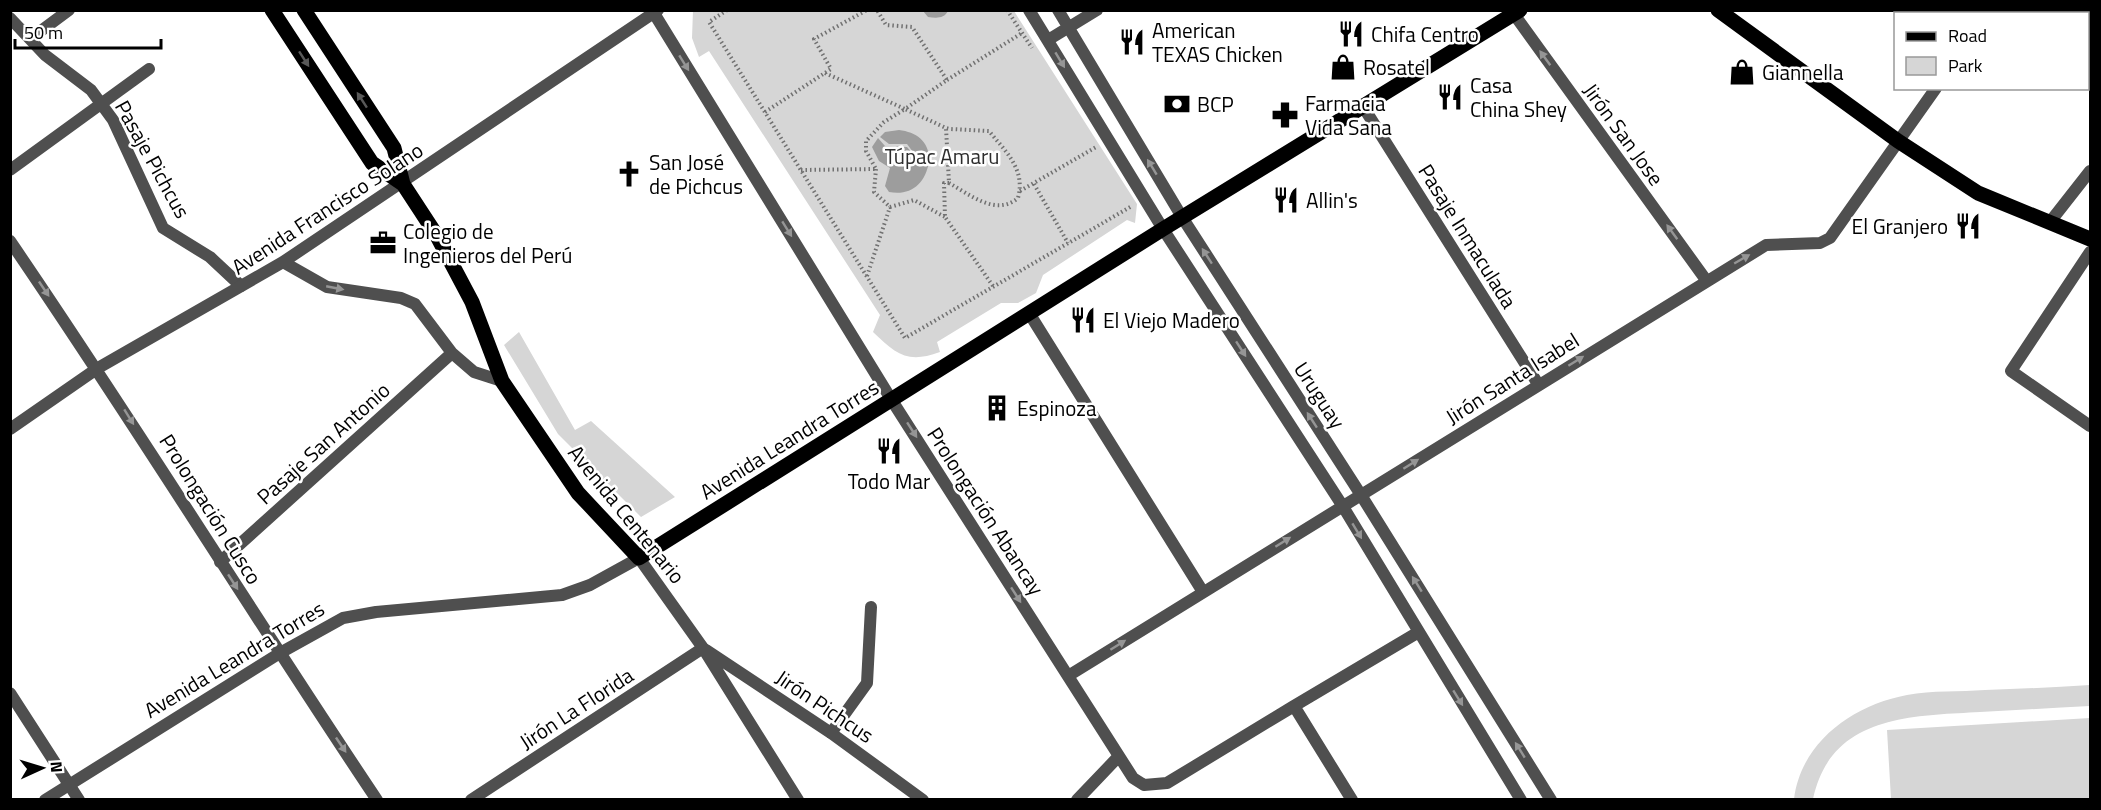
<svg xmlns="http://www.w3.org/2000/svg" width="2101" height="810" viewBox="0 0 2101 810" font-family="'Titillium Web',sans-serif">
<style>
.green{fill:#d6d6d6}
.water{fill:#9d9d9d}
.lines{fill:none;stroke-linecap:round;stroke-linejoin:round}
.path{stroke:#717171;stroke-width:4;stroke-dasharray:1.5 3;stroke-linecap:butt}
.service{stroke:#4f4f4f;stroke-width:12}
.minor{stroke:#4f4f4f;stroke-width:12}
.tertiary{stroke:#4f4f4f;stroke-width:12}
.primary{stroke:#000;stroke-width:15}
.oneway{fill:#959595}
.oneway2{fill:#595959}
.labels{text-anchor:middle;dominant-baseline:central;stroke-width:5;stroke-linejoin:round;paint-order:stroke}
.poi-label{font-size:21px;fill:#000;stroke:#fff;text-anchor:start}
.street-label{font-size:21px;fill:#000;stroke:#fff}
.park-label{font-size:21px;fill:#2d2d2d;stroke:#fff}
</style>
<rect width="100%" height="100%" fill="#fff"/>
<path class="green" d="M 693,10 L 1014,11 L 1137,204 L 1135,223 L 1127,220 L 1043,275 L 1036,293 L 1018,303 L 1001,303 L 937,342 L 940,352 C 907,364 896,354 873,332 L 880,315 L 709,51 L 699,57 L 692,38 Z
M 519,332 L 575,430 L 591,421 L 675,497 L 641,517 L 558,434 L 504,345 Z
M 2090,685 L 2090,706 C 2054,708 2017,710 1980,712 C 1911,716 1831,715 1813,799 L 1794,799 C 1801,742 1853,705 1907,695 C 1932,690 1960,692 1985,690 C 2020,689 2055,687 2090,685 Z
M 2090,718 L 2090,799 L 1891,799 L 1887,730 Z"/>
<path class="water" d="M 923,11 L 923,10 L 948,11 C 944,19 936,18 928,17 Z
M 899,130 C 916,132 929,141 929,159 L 916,156 L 907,144 L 889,144 L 880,137 L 885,132 Z
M 878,138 L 885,146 L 907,147 L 920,162 L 929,162 C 925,184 911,196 889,192 L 885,186 L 890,168 L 879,161 L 872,147 Z"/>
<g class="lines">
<path class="path" d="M 727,10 L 709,22 L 905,338 L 1132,206
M 1007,10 L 1032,48
M 825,73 L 905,109 L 947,80 L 912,27 L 886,25 L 877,10
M 947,80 L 1022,33
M 765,112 L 831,69 L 814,39 L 867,10
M 876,169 L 874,192 L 890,207 L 914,200 L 945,217
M 801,170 L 876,169 L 866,151 L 866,141 L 884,122 L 905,109 L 946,128 L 950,129 L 989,131 C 1005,151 1026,169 1018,198 C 996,217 969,194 949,183 L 946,128
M 949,183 L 944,183 L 945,217 L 993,286
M 1034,184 L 1068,243
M 1020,191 L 1096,147
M 867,276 L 890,207"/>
<path class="service" d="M 10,18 L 45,55 L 91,90 L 113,120 L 163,228 L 210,257 L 241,286
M 30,39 L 69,10
M 10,170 L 149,69
M 831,733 L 867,683 L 871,607"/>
<path class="minor" d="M 652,10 L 891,399 L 1133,778 L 1144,785 L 1167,783 L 1294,706 L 1352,800
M 1029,10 L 1163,229 L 1342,505 L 1521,800
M 1058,10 L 1182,217 L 1361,495 L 1551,800
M 1511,10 L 1706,280
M 1990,14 L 1992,10
M 1048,40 L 1097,10
M 1364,108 L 1538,384
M 2050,222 L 2090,171
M 10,241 C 136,425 253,615 377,800
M 2090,252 L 2011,371 L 2090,426
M 283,262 L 327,287 L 401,298 L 415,304 L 452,353 L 474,372 L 502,381
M 1029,313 L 1203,592
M 10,429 L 98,368 L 283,262 L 658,10
M 220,562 L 452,353
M 1068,676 L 1766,245 L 1820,243 L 1830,238 L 1936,88
M 10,693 L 79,800
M 1294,706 L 1417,633
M 471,800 L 703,648
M 1077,800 L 1119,756"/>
<path class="tertiary" d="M 706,650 L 831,733 L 923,800
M 45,800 L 280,653 L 343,618 L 376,612 L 562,595 L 590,585 L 639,558 L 703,648 L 798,800"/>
<path class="primary" d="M 272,10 L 372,163 L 403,184
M 304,10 L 394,148 L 403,184 L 437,236 L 472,302 L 502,381 L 578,493 L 639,558 L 1163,229 L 1520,10
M 1718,10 L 1898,141 L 1978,193 L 2090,239"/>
</g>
<defs><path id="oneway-solid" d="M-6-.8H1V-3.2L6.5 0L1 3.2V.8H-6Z" transform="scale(1.5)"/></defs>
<g class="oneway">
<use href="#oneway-solid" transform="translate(1545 58) rotate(-126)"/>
<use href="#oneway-solid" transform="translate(1060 60) rotate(59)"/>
<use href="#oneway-solid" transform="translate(684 63) rotate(58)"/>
<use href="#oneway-solid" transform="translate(1152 167) rotate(-121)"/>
<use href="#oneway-solid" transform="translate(787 229) rotate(58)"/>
<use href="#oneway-solid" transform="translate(1672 232) rotate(-126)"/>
<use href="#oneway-solid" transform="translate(1207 256) rotate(-123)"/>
<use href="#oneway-solid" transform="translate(1742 259) rotate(-30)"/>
<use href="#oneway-solid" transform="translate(335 288) rotate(11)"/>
<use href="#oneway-solid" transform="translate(44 289) rotate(56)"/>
<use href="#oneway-solid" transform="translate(1241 349) rotate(57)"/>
<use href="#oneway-solid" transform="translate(1576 361) rotate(-32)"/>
<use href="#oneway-solid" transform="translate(129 417) rotate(58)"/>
<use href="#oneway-solid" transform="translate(1312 420) rotate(-123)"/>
<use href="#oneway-solid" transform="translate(912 430) rotate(57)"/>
<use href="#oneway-solid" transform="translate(1411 464) rotate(-32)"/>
<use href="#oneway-solid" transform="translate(1357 531) rotate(59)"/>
<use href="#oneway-solid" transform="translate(1283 542) rotate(-32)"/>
<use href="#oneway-solid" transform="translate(233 582) rotate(57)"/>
<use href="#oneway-solid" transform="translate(1417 584) rotate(-122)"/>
<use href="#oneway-solid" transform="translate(1016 595) rotate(57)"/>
<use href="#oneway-solid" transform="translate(1118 645) rotate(-32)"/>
<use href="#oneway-solid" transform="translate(1458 698) rotate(58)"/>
<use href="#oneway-solid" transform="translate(341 745) rotate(56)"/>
<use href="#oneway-solid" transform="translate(1520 750) rotate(-122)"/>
</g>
<g class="oneway2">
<use href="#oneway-solid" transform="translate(304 59) rotate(57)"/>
<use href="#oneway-solid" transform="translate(362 100) rotate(-123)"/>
</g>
<defs>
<g id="restaurant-bare" transform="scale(2.07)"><path d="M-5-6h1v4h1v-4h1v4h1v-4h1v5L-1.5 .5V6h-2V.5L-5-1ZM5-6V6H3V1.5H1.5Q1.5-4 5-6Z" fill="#000" stroke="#fff" stroke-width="2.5" paint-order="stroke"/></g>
<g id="shop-bare" transform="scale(2.07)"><path d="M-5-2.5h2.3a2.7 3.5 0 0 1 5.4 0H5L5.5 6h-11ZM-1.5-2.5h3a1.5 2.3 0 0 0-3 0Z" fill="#000" stroke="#fff" stroke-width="2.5" paint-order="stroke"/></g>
<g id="bank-bare" transform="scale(2.07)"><path d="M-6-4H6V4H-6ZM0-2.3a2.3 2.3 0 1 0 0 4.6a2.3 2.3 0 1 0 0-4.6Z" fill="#000" stroke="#fff" stroke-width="2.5" paint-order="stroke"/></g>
<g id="pharmacy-bare" transform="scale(2.07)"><path d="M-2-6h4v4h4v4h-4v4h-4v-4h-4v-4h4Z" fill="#000" stroke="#fff" stroke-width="2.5" paint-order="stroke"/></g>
<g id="church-bare" transform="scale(2.07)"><path d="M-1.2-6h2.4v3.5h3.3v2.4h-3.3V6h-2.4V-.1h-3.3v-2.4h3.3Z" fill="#000" stroke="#fff" stroke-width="2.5" paint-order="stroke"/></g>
<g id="office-bare" transform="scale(2.07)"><path d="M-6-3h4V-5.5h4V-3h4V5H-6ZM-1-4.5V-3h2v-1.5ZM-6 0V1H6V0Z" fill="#000" stroke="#fff" stroke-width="2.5" paint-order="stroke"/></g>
<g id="building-bare" transform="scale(2.07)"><path d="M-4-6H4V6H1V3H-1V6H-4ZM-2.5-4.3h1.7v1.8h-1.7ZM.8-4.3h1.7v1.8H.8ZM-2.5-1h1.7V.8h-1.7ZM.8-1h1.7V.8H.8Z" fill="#000" stroke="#fff" stroke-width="2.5" paint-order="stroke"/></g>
</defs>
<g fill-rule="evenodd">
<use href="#restaurant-bare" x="1351" y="34"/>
<use href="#restaurant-bare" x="1132" y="42"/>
<use href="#shop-bare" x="1343" y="67"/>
<use href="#shop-bare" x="1742" y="72"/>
<use href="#restaurant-bare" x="1450" y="97"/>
<use href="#bank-bare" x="1177" y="104"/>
<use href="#pharmacy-bare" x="1285" y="115"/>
<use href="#church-bare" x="629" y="174"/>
<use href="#restaurant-bare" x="1286" y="200"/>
<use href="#restaurant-bare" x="1968" y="226"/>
<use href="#office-bare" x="383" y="243"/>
<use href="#restaurant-bare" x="1083" y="320"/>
<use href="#building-bare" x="997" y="408"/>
<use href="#restaurant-bare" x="889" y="451"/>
</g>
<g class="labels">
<g class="poi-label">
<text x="1152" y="30">American<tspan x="1152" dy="24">TEXAS Chicken</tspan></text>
<text x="1371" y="34">Chifa Centro</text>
<text x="1363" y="67">Rosatel</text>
<text x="1762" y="72">Giannella</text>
<text x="1470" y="85">Casa<tspan x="1470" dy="24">China Shey</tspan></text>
<text x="1305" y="103">Farmacia<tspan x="1305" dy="24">Vida Sana</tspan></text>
<text x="1197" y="104">BCP</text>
<text x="649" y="162">San José<tspan x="649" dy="24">de Pichcus</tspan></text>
<text x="1306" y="200">Allin's</text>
<text x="1948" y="226" text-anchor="end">El Granjero</text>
<text x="403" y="231">Colegio de<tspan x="403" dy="24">Ingenieros del Perú</tspan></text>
<text x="1103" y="320">El Viejo Madero</text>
<text x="1017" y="408">Espinoza</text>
<text x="889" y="481" text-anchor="middle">Todo Mar</text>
</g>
<g class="street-label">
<text transform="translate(1624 134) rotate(54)">Jirón San Jose</text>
<text transform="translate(153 159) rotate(61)">Pasaje Pichcus</text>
<text transform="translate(327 208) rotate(-33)">Avenida Francisco Solano</text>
<text transform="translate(1468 236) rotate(58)">Pasaje Inmaculada</text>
<text transform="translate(1512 378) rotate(-32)">Jirón Santa Isabel</text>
<text transform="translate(1320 395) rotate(57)">Uruguay</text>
<text transform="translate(789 439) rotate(-32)">Avenida Leandra Torres</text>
<text transform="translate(323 443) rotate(-42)">Pasaje San Antonio</text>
<text transform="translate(211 509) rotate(58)">Prolongación Cusco</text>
<text transform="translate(986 511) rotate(57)">Prolongación Abancay</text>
<text transform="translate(627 514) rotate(51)">Avenida Centenario</text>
<text transform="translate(234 659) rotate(-31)">Avenida Leandra Torres</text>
<text transform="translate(825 706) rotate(34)">Jirón Pichcus</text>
<text transform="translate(576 708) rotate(-33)">Jirón La Florida</text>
</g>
<g class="park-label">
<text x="942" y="156">Túpac Amaru</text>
</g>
</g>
<rect width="2101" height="810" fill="none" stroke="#000000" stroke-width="24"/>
<rect x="1894" y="12" width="195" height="78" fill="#ffffff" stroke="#999999" stroke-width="1.5"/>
<rect x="1906" y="32" width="30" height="9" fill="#000000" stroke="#999999" stroke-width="1.5"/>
<text x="1948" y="42" font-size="18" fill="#000000">Road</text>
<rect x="1906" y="57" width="30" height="18" fill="#d6d6d6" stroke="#999999" stroke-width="1.5"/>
<text x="1948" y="72" font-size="18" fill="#000000">Park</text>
<g transform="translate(42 768) rotate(86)" stroke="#ffffff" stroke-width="4.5" paint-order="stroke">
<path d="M0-4.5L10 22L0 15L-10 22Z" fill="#000000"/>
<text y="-9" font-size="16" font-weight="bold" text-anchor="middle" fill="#000000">N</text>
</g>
<path d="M15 39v9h146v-9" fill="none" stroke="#000000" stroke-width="3"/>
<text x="24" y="39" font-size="18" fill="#000000" stroke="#ffffff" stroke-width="4.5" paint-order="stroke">50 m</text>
</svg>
